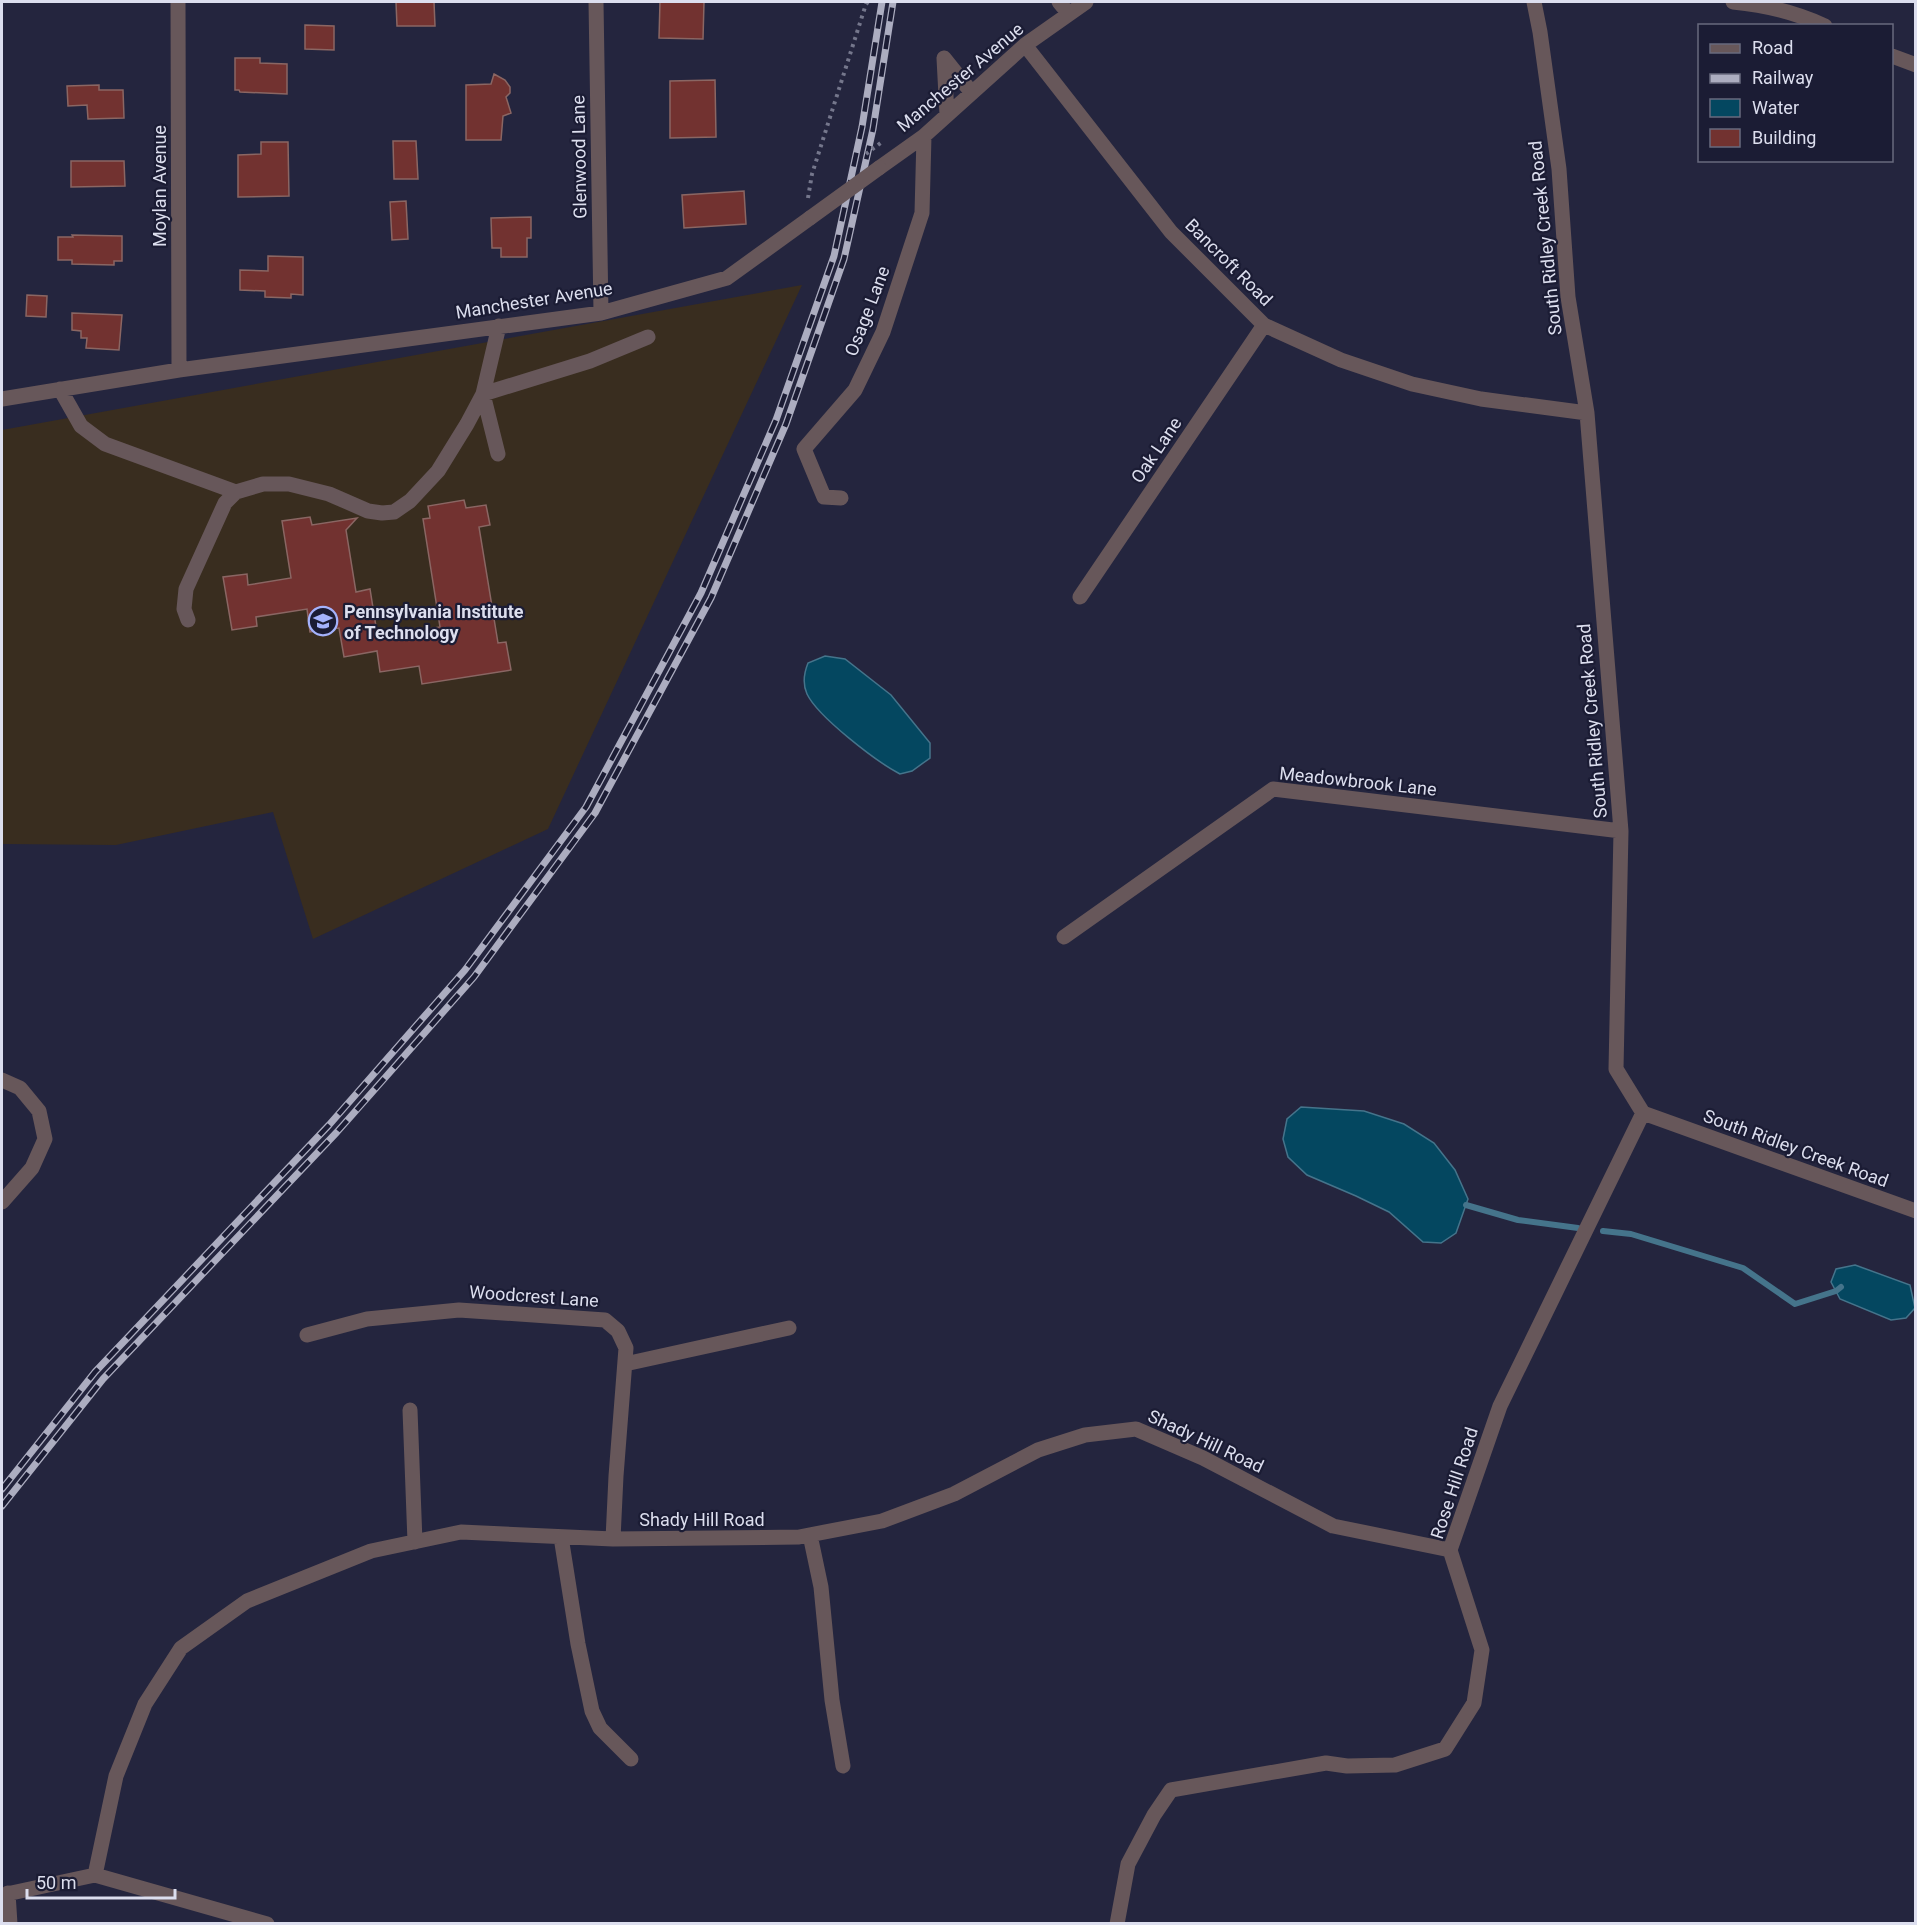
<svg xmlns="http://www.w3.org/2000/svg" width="1917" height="1925" viewBox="0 0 1917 1925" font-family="Roboto,sans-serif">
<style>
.education{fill:#392d1f}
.water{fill:#044760;stroke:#45748b;stroke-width:1.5}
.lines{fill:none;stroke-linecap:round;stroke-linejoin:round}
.stream{stroke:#45748b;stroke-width:6}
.building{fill:#723230;stroke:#8a6663;stroke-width:1.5}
.path{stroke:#75778c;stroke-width:4;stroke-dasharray:3 4.5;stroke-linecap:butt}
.minor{stroke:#67575a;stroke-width:15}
.rail-casing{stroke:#acadc0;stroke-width:7}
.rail{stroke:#1b1c34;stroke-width:4.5;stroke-dasharray:14;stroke-linecap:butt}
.path-bridge{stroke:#75778c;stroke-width:4;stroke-dasharray:3 4.5;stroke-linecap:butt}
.minor-bridge{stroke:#67575a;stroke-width:15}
.labels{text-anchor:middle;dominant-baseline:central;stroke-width:4.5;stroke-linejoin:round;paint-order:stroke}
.street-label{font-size:18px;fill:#dcdeee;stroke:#1b1c34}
.poi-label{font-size:18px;font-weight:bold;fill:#dcdeee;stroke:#1b1c34;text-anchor:start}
</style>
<rect width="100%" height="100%" fill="#24253e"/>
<path class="education" d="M 802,285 L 548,829 L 313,939 L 273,812 L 116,845 L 2,844 L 2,430 Z"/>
<path class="water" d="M 825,656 L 845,659 L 891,695 L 930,743 L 930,758 L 912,771 L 900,774 C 877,762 818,717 807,694 C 802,683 804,673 808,663 Z
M 1301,1107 L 1364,1111 L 1404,1124 L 1434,1143 L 1455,1170 L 1468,1199 L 1456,1233 L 1441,1243 L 1423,1242 L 1389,1212 L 1356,1196 L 1307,1175 L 1288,1157 L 1283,1139 L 1287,1119 Z
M 1855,1265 L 1910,1285 L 1915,1308 L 1906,1318 L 1891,1320 L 1840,1299 L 1831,1282 L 1836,1269 Z"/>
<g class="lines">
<path class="stream" d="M 1466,1205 L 1518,1220 L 1578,1228
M 1603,1231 L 1631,1234 L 1743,1268 L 1795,1304 L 1836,1291 L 1841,1287"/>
</g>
<path class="building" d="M 396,2 L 434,2 L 435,26 L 397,26 Z
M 660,2 L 704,2 L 703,39 L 659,38 Z
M 305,25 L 334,26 L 334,50 L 305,49 Z
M 235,58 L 260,58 L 260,63 L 287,64 L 287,94 L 240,92 L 239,90 L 235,90 Z
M 494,74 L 505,80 L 510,87 L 510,93 L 506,97 L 511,113 L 503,116 L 501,140 L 466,140 L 466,85 L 491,84 Z
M 715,80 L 716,137 L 670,138 L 670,81 Z
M 99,85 L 99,90 L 123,90 L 124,118 L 88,119 L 87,105 L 68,106 L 67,86 Z
M 393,141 L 416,141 L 418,179 L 394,179 Z
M 261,142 L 288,142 L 289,196 L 238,197 L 238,155 L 261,154 Z
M 71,161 L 124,161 L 125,186 L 71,187 Z
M 744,191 L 746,224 L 684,228 L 682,195 Z
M 406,201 L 408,239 L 392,240 L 390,202 Z
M 531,217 L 531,238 L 527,238 L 527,257 L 501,257 L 501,248 L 492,248 L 491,218 Z
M 72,235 L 122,236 L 122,261 L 114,261 L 114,265 L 72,264 L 72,260 L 58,260 L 58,237 L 73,237 Z
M 268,256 L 303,257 L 303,295 L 291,294 L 291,298 L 265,297 L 265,291 L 240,290 L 240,270 L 268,271 Z
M 27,295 L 47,296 L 46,317 L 26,316 Z
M 72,313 L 122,315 L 119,350 L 86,348 L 87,338 L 81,338 L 81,331 L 72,330 Z
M 464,500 L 466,508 L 486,505 L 490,525 L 479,527 L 498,643 L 506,642 L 511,670 L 422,684 L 419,666 L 380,672 L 377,651 L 344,657 L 339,628 L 310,632 L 307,609 L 256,617 L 257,626 L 232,630 L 223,577 L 247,574 L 248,585 L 291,578 L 282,521 L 310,517 L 312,525 L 357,518 L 346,530 L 356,592 L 370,589 L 377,633 L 403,629 L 404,633 L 440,627 L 423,519 L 430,518 L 428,506 Z"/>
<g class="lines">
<path class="path" d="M 808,198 L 812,174 L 866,4 L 868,2"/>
<path class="minor" d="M 178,2 L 179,370
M 596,2 L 601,313
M 1059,2 L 1069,14
M 1534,2 L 1540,32 L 1559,169 L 1568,297 L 1587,413 L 1621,831 L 1616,1069 L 1643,1113 L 1916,1211
M 1733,2 C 1765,5 1795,12 1825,26
M 1025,45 L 1171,232 L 1264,325 L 1341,360 L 1412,384 L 1481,399 L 1587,413
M 1892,56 L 1916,65
M 944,58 L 947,115
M 944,58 L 972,93
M 879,168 L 924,136 L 1025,45 L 1086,2
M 60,389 L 81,426 L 105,444 L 236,492
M 2,399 L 179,370 L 601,313 L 727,278 L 810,218
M 498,454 L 483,394 L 590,361 L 648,337
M 841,498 L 824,497 L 804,449 L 855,390 L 883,332 L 922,213 L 924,136
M 1080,597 L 1264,325
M 188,620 L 184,609 L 186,589 L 225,503 L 236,492 L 263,484 L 289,484 L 329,494 L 368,511 L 382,513 L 394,512 L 410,501 L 438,471 L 467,424 L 483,394 L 499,326
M 1064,937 L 1273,789 L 1621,831
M 2,1080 L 20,1088 L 39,1111 L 45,1139 L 32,1168 L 2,1202
M 307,1335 L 367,1319 L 459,1310 L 605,1320 L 618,1331 L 626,1348 L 616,1476 L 613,1539
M 625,1364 L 789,1328
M 410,1410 L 415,1542
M 810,1535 L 821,1587 L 832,1700 L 843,1766
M 561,1537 L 578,1644 L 592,1711 L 600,1728 L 631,1759
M 95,1875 L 116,1776 L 145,1704 L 181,1648 L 247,1601 L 371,1551 L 461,1532 L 613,1539 L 799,1537 L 882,1521 L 954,1494 L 1038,1450 L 1085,1435 L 1136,1429 L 1203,1458 L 1333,1526 L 1450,1550
M 8,1893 L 10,1924
M 2,1895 L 95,1875 L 267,1924
M 1117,1924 L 1128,1864 L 1154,1815 L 1171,1790 L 1326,1763 L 1347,1766 L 1395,1765 L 1445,1749 L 1474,1703 L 1482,1650 L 1450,1550 L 1500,1406 L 1643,1113"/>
<g class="rail-casing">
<path id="rail" d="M 2,1489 L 95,1372 L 329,1125 L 465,970 L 586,807 L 701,593 L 776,420 L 834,256 L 862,127 L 882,2
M 2,1506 L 103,1379 L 337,1132 L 474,977 L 595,813 L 711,598 L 786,424 L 844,259 L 873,129 L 893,2"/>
</g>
<use href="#rail" class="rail"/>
<path class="path-bridge" d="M 866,154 L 882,142"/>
<path class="minor-bridge" d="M 810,218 L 879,168"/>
</g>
<defs>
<g id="school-ring" transform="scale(1.5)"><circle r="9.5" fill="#1b1c34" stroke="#a4b2fc" stroke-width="1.5"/><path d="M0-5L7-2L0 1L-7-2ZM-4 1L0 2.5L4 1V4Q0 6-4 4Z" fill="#a4b2fc"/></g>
</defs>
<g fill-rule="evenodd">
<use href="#school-ring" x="323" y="621"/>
</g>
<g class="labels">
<g class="street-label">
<text transform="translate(960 77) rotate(-40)">Manchester Avenue</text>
<text transform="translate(579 157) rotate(-91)">Glenwood Lane</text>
<text transform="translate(159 186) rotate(-90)">Moylan Avenue</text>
<text transform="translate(1545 238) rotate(-96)">South Ridley Creek Road</text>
<text transform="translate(1229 262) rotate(45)">Bancroft Road</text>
<text transform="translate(534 300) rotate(-9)">Manchester Avenue</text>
<text transform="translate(867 311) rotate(-69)">Osage Lane</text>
<text transform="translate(1156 450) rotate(-56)">Oak Lane</text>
<text transform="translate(1592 721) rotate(-95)">South Ridley Creek Road</text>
<text transform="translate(1358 781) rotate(6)">Meadowbrook Lane</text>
<text transform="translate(1796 1148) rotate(20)">South Ridley Creek Road</text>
<text transform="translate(534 1296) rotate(4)">Woodcrest Lane</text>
<text transform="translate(1206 1441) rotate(25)">Shady Hill Road</text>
<text transform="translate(1454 1483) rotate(-72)">Rose Hill Road</text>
<text x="702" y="1519">Shady Hill Road</text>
</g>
<g class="poi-label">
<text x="344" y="611">Pennsylvania Institute<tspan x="344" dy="21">of Technology</tspan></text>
</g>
</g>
<rect width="1917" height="1925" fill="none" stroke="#dcdeee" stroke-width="6"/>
<rect x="1698" y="24" width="195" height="138" fill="#1b1c34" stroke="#686a7e" stroke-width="1.5"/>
<rect x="1710" y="44" width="30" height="9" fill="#67575a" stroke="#686a7e" stroke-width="1.5"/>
<text x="1752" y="54" font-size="18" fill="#dcdeee">Road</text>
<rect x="1710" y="74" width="30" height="9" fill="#acadc0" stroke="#686a7e" stroke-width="1.5"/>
<text x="1752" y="84" font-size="18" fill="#dcdeee">Railway</text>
<rect x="1710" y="99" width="30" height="18" fill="#044760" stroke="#686a7e" stroke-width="1.5"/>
<text x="1752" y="114" font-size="18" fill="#dcdeee">Water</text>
<rect x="1710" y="129" width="30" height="18" fill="#723230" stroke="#686a7e" stroke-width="1.5"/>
<text x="1752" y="144" font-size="18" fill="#dcdeee">Building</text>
<path d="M27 1889v9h148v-9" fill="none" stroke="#dcdeee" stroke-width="3"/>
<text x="36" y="1889" font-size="18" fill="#dcdeee" stroke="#1b1c34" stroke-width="4.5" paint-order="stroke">50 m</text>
</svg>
